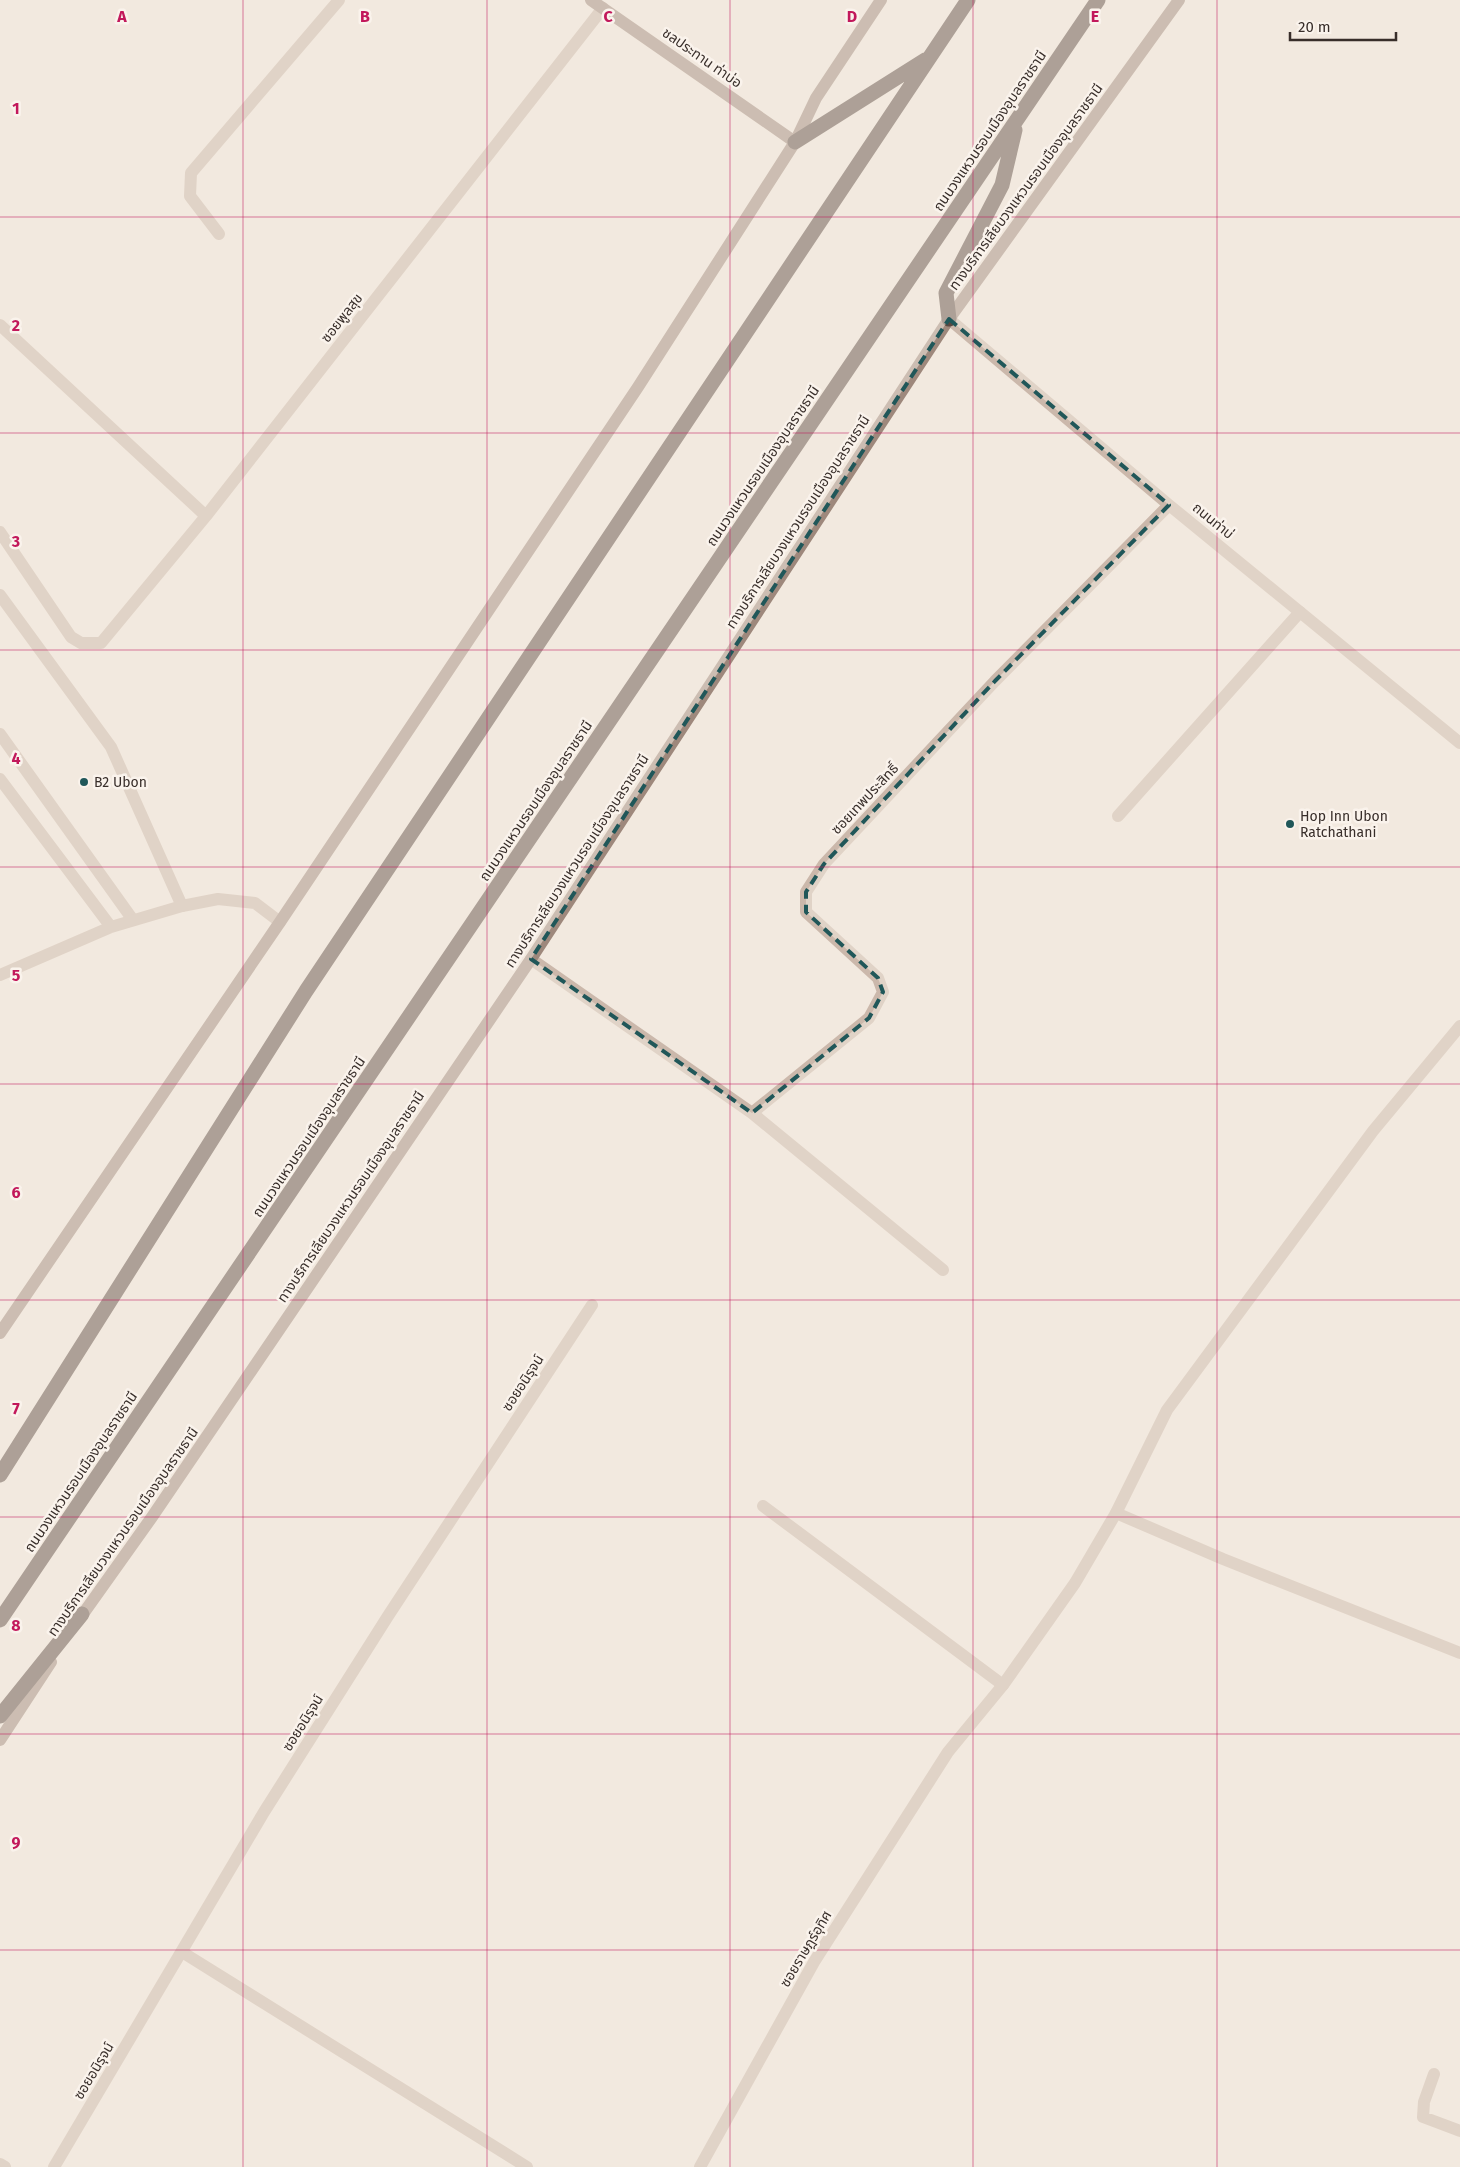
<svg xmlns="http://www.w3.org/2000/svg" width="1460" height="2167" viewBox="0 0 1460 2167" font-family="'Fira Sans','Noto Sans Thai',sans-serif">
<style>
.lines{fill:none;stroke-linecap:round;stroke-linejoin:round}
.lane{stroke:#cbb8ab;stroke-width:12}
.street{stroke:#cbb8ab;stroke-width:12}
.secondary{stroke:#9e887c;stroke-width:12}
.highway{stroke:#594841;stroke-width:15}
.marked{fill:none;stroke:#205759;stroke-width:4;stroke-dasharray:10 6;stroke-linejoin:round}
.grid{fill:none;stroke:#c2185b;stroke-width:1;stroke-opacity:0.55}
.poi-dot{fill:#205759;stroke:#faf3ec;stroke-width:2}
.labels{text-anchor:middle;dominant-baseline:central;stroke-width:5;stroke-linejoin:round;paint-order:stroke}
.street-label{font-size:14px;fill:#382e2a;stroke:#faf3ec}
.poi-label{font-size:14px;fill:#382e2a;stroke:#faf3ec;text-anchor:start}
.grid-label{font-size:16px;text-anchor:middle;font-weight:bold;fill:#c2185b;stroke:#faf3ec;stroke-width:5;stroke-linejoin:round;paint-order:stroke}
</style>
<rect width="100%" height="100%" fill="#f2e9df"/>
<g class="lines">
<path class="lane" d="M 0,595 L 111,747 L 182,906
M 0,734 L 133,920
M 1118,816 L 1300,612
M 763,1506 L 1003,1685
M 1116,1513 L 1223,1559 L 1460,1653
M 182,1952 L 527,2167"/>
<path class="street" d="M 219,234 L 190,196 L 191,173 L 339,0
M 949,319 L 1169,505 L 1460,743
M 0,325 L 206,516
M 0,532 L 71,637 L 81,643 L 101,643 L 206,516 L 603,8
M 0,779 L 111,927
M 531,959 L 752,1113 L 943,1270
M 0,975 L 111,927 L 182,906 L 218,899 L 255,903 L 280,922
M 752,1113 L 869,1018 L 883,992 L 878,978 L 806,912 L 806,892 L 824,864 L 995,681 L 1169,505
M 1434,2074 L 1424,2102 L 1423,2117 L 1460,2131
M 0,2164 L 5,2167
M 54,2167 L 264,1812 L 388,1616 L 592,1305
M 700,2167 L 814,1962 L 948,1752 L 1003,1685 L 1075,1583 L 1116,1513 L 1167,1410 L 1373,1131 L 1460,1026"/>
<path class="secondary" d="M 591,0 L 795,142
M 0,1333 L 280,922 L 638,387 L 795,142 L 816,98 L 881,0
M 78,1621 L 152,1517 L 531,959 L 949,319 L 1179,0
M 0,1740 L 51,1662"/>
<path class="highway" d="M 795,142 L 925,60
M 949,319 L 946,293 L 1002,185 L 1015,130
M 0,1475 L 306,991 L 968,0
M 0,1620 L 1098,0
M 0,1716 L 82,1614"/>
</g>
<path d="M0 0H1460V2167H0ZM 949,319 L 1169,505 L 995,681 L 824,864 L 806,892 L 806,912 L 878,978 L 883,992 L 869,1018 L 752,1113 L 531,959 Z" fill="#f2e9df" fill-opacity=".55" fill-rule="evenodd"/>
<path class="marked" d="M 949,319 L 1169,505 L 995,681 L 824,864 L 806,892 L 806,912 L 878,978 L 883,992 L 869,1018 L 752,1113 L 531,959 Z"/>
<path class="grid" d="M 243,0 L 243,2167M 487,0 L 487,2167M 730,0 L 730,2167M 973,0 L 973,2167M 1217,0 L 1217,2167M 0,217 L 1460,217M 0,433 L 1460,433M 0,650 L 1460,650M 0,867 L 1460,867M 0,1084 L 1460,1084M 0,1300 L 1460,1300M 0,1517 L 1460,1517M 0,1734 L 1460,1734M 0,1950 L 1460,1950"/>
<g class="poi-dot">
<circle cx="84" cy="782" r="5"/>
<circle cx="1290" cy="824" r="5"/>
</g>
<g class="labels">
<g class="street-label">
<text transform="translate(702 58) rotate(35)">ชลประทาน ท่าบ่อ</text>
<text transform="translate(990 131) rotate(-56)">ถนนวงแหวนรอบเมืองอุบลราชธานี</text>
<text transform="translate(1026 187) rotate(-54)">ทางบริการเลียบวงแหวนรอบเมืองอุบลราชธานี</text>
<text transform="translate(342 318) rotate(-52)">ซอยพูลสุข</text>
<text transform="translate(763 466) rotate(-56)">ถนนวงแหวนรอบเมืองอุบลราชธานี</text>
<text transform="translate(1213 521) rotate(39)">ถนนท่าบ่</text>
<text transform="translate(798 522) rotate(-57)">ทางบริการเลียบวงแหวนรอบเมืองอุบลราชธานี</text>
<text transform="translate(865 799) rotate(-47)">ซอยเทพประสิทธิ์</text>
<text transform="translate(536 801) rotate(-56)">ถนนวงแหวนรอบเมืองอุบลราชธานี</text>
<text transform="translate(577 861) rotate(-57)">ทางบริการเลียบวงแหวนรอบเมืองอุบลราชธานี</text>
<text transform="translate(309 1137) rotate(-56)">ถนนวงแหวนรอบเมืองอุบลราชธานี</text>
<text transform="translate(351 1197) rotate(-56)">ทางบริการเลียบวงแหวนรอบเมืองอุบลราชธานี</text>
<text transform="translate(523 1383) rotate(-57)">ซอยอนิรุจน์</text>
<text transform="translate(81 1472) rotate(-56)">ถนนวงแหวนรอบเมืองอุบลราชธานี</text>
<text transform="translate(123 1532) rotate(-55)">ทางบริการเลียบวงแหวนรอบเมืองอุบลราชธานี</text>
<text transform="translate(303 1723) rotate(-58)">ซอยอนิรุจน์</text>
<text transform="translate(806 1949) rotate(-59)">ซอยราษฎร์อุทิศ</text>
<text transform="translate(94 2071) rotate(-59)">ซอยอนิรุจน์</text>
</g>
<g class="poi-label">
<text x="94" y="782">B2 Ubon</text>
<text x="1300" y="816">Hop Inn Ubon<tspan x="1300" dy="16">Ratchathani</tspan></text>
</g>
</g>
<g class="grid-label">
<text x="122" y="22">A</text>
<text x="365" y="22">B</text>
<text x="608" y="22">C</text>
<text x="852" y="22">D</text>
<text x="1095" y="22">E</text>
<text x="16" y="114">1</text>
<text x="16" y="331">2</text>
<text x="16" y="547">3</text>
<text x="16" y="764">4</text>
<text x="16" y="981">5</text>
<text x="16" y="1198">6</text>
<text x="16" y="1414">7</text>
<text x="16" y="1631">8</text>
<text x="16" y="1848">9</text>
</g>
<path d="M1290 32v8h106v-8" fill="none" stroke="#382e2a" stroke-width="2.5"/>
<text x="1298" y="32" font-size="15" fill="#382e2a" stroke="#faf3ec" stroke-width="4" paint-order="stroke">20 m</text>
</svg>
